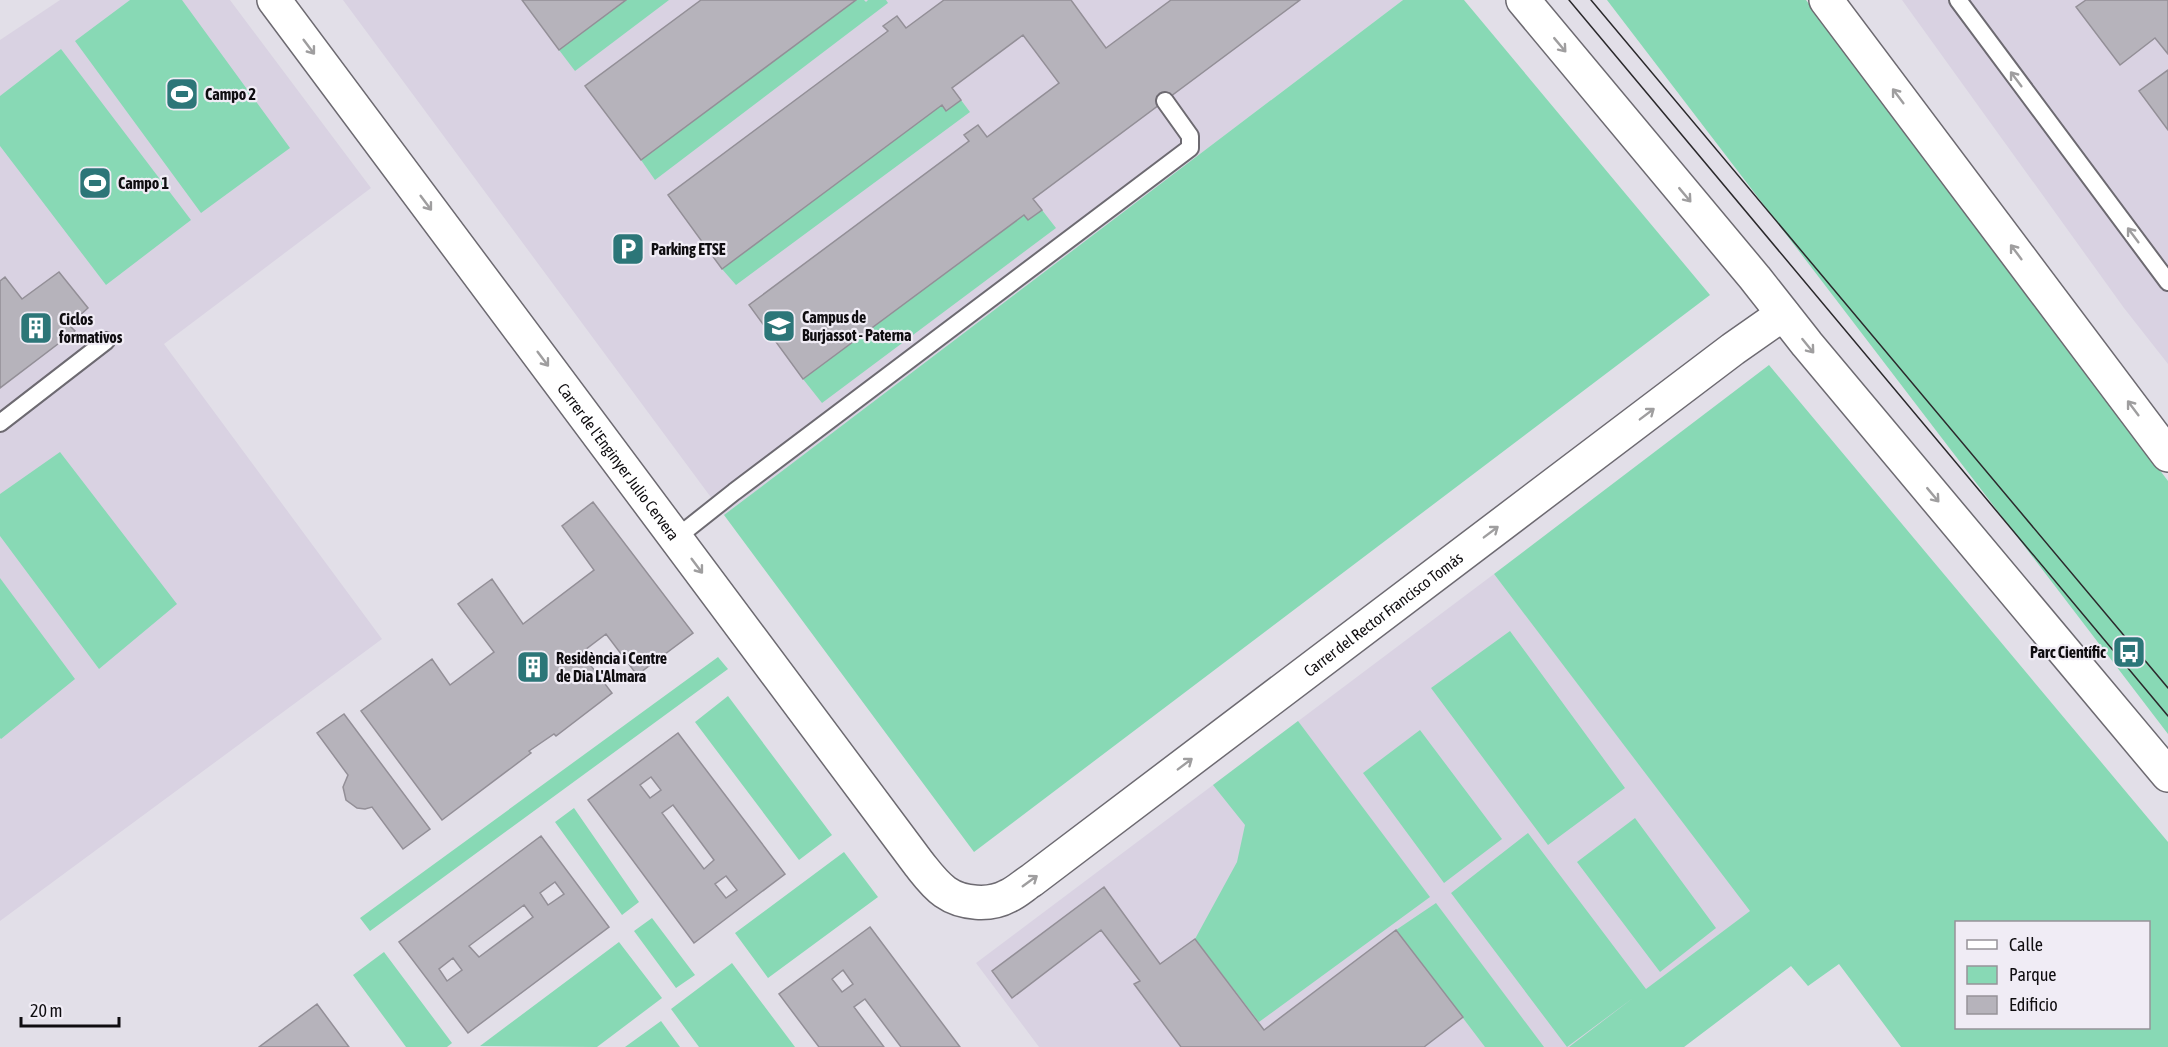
<svg xmlns="http://www.w3.org/2000/svg" width="2168" height="1047" viewBox="0 0 2168 1047" font-family="'Asap Condensed',sans-serif">
<style>
.built{fill:#d9d2e2}
.green{fill:#88d9b5;fill-rule:evenodd}
.building{fill:#b6b3bb;stroke:#938f97;stroke-width:1.5;fill-rule:evenodd}
.lines{fill:none;stroke-linecap:round;stroke-linejoin:round}
.service-casing{stroke:#6d6a71;stroke-width:20}
.minor-casing{stroke:#6d6a71;stroke-width:36}
.tertiary-casing{stroke:#6d6a71;stroke-width:36}
.service{stroke:#fff;stroke-width:16}
.minor{stroke:#fff;stroke-width:33}
.tertiary{stroke:#fff;stroke-width:33}
.tram{stroke:#2b292c;stroke-width:1.5}
.oneway{stroke:#9f9e9f}
.labels{text-anchor:middle;dominant-baseline:central;stroke-width:4.5;stroke-linejoin:round;paint-order:stroke}
.poi-label{font-size:16px;font-weight:bold;fill:#0f0d10;stroke:#f0ecf5;text-anchor:start}
.street-label{font-size:16px;fill:#0f0d10;stroke:#f0ecf5}
</style>
<rect width="100%" height="100%" fill="#e2dfe8"/>
<path class="built" d="M 60,0 L 230,0 L 371,188 L 164,344 L 382,639 L 0,921 L 0,40 Z
M 343,0 L 1403,0 L 724,515 Z
M 1902,0 L 2168,0 L 2168,364 L 2124,308 Z
M 1494,574 L 1792,965 L 1684,1047 L 1039,1047 L 976,963 Z"/>
<path class="green" d="M 130,0 L 182,0 L 290,148 L 201,213 L 75,41 Z
M 626,0 L 669,0 L 575,71 L 559,50 Z
M 856,0 L 864,0 L 866,2 L 868,0 L 886,0 L 888,3 L 655,180 L 641,160 Z
M 1403,0 L 1464,0 L 1710,295 L 974,852 L 724,515 Z
M 1607,0 L 1806,0 L 2168,481 L 2168,734 Z
M 61,49 L 191,220 L 106,285 L 0,146 L 0,96 Z
M 961,100 L 970,112 L 736,285 L 722,269 L 942,105 L 946,111 Z
M 1042,210 L 1056,228 L 822,403 L 803,379 L 1024,215 L 1028,220 Z
M 1769,365 L 2168,842 L 2168,1047 L 1901,1047 L 1839,964 L 1808,986 L 1791,966 L 1684,1047 L 1569,1047 L 1633,998 L 1567,1047 L 1451,893 L 1528,833 L 1646,989 L 1750,911 L 1494,574 ZM 2148,922 L 2148,1028 L 1956,1028 L 1956,922 Z
M 60,452 L 177,604 L 99,669 L 0,536 L 0,494 Z
M 0,578 L 75,679 L 1,739 L 0,738 Z
M 1510,631 L 1625,788 L 1548,845 L 1431,688 Z
M 718,657 L 728,669 L 370,931 L 360,918 Z
M 728,696 L 832,835 L 799,860 L 695,722 Z
M 1298,721 L 1430,897 L 1259,1022 L 1195,939 L 1237,862 L 1245,825 L 1213,785 Z
M 1420,730 L 1502,839 L 1444,883 L 1363,773 Z
M 574,808 L 639,902 L 622,915 L 555,822 Z
M 1635,818 L 1716,928 L 1660,972 L 1577,862 Z
M 844,852 L 878,897 L 768,978 L 735,933 Z
M 1436,903 L 1544,1047 L 1485,1047 L 1396,930 Z
M 652,918 L 695,975 L 676,988 L 634,931 Z
M 619,942 L 662,998 L 597,1047 L 480,1046 Z
M 384,952 L 452,1043 L 447,1047 L 406,1047 L 353,975 Z
M 732,963 L 795,1047 L 699,1047 L 671,1009 Z
M 661,1021 L 680,1047 L 625,1047 Z"/>
<path class="building" d="M 522,0 L 626,0 L 559,50 Z
M 701,0 L 856,0 L 641,160 L 585,86 Z
M 944,0 L 1071,0 L 1106,48 L 1171,0 L 1300,0 L 1033,199 L 1042,210 L 1028,220 L 1024,215 L 803,379 L 749,305 L 969,141 L 964,135 L 978,125 L 987,137 L 1059,83 L 1023,35 L 952,88 L 961,100 L 946,111 L 942,105 L 722,269 L 668,195 L 888,31 L 883,26 L 897,16 L 906,28 Z
M 2086,0 L 2168,0 L 2168,54 L 2155,38 L 2120,65 L 2076,7 Z
M 2168,70 L 2168,130 L 2139,91 Z
M 59,272 L 88,308 L 69,325 L 75,331 L 0,388 L 0,281 L 5,277 L 22,299 Z
M 593,502 L 693,633 L 637,675 L 606,634 L 581,653 L 612,693 L 556,736 L 554,734 L 529,751 L 531,753 L 442,820 L 361,711 L 432,659 L 450,685 L 494,652 L 458,604 L 492,579 L 523,624 L 594,570 L 562,526 Z
M 344,714 L 430,829 L 403,849 L 372,807 L 365,809 L 357,808 L 346,800 L 343,787 L 348,775 L 317,733 Z
M 678,733 L 785,874 L 694,943 L 588,800 ZM 651,777 L 661,790 L 650,798 L 640,785 ZM 673,805 L 714,860 L 704,869 L 662,813 ZM 726,876 L 737,890 L 726,898 L 715,884 Z
M 541,836 L 609,927 L 468,1033 L 399,942 ZM 555,882 L 564,894 L 548,905 L 540,893 ZM 524,905 L 533,917 L 479,957 L 469,946 ZM 453,958 L 462,970 L 447,981 L 439,969 Z
M 1104,887 L 1160,964 L 1195,939 L 1264,1030 L 1396,930 L 1463,1017 L 1424,1047 L 1181,1047 L 1134,984 L 1140,981 L 1101,930 L 1012,998 L 992,971 Z
M 870,927 L 960,1047 L 901,1047 L 865,999 L 854,1007 L 884,1047 L 819,1047 L 779,994 ZM 843,970 L 853,984 L 842,992 L 832,979 Z
M 317,1004 L 349,1047 L 259,1047 Z"/>
<g class="lines">
<g class="service-casing">
<path id="service" d="M 1958,0 L 2168,282
M 0,423 L 106,341
M 676,538 L 734,492 L 1190,148 L 1190,136 L 1165,101"/>
</g>
<g class="minor-casing">
<g id="minor">
<path id="s1" d="M 274,0 L 919,864 C 927,874 934,884 945,892 C 962,904 990,906 1008,896 C 1017,892 1024,885 1032,880 L 1733,349 L 1783,314"/>
</g>
</g>
<g class="tertiary-casing">
<path id="tertiary" d="M 1523,0 L 1755,278 L 1807,344 L 2168,775
M 1826,0 L 2168,455"/>
</g>
<use href="#service" class="service"/>
<use href="#minor" class="minor"/>
<use href="#tertiary" class="tertiary"/>
<path class="tram" d="M 1569,0 L 2168,716
M 1591,0 L 2168,688"/>
</g>
<defs><path id="oneway-shaft" d="M-6 0H5M1.5-3L5.5 0L1.5 3" fill="none" stroke-width="1.6" stroke-linecap="round" stroke-linejoin="round" transform="scale(1.5)"/></defs>
<g class="oneway">
<use href="#oneway-shaft" transform="translate(1560 45) rotate(50)"/>
<use href="#oneway-shaft" transform="translate(309 47) rotate(53)"/>
<use href="#oneway-shaft" transform="translate(2016 79) rotate(-127)"/>
<use href="#oneway-shaft" transform="translate(1898 96) rotate(-127)"/>
<use href="#oneway-shaft" transform="translate(1685 195) rotate(50)"/>
<use href="#oneway-shaft" transform="translate(426 203) rotate(53)"/>
<use href="#oneway-shaft" transform="translate(2133 235) rotate(-127)"/>
<use href="#oneway-shaft" transform="translate(2016 252) rotate(-127)"/>
<use href="#oneway-shaft" transform="translate(1808 346) rotate(51)"/>
<use href="#oneway-shaft" transform="translate(543 359) rotate(53)"/>
<use href="#oneway-shaft" transform="translate(2133 408) rotate(-127)"/>
<use href="#oneway-shaft" transform="translate(1647 414) rotate(-37)"/>
<use href="#oneway-shaft" transform="translate(1933 495) rotate(50)"/>
<use href="#oneway-shaft" transform="translate(1491 532) rotate(-37)"/>
<use href="#oneway-shaft" transform="translate(697 566) rotate(53)"/>
<use href="#oneway-shaft" transform="translate(1185 764) rotate(-37)"/>
<use href="#oneway-shaft" transform="translate(1030 881) rotate(-36)"/>
</g>
<defs>
<g id="stadium-square" transform="scale(1.725)"><rect x="-9" y="-9" width="18" height="18" rx="4" fill="#2c7678" stroke="#f0ecf5"/><path d="M0-5a6.5 5 0 1 0 0 10a6.5 5 0 1 0 0-10ZM-3.5-1.8h7v3.6h-7Z" fill="#fff"/></g>
<g id="parking-square" transform="scale(1.725)"><rect x="-9" y="-9" width="18" height="18" rx="4" fill="#2c7678" stroke="#f0ecf5"/><path d="M-3.5-5.5H1a3.5 3.5 0 0 1 0 7H-1V5.5H-3.5ZM-1-3.4V-.6H.8a1.4 1.4 0 0 0 0-2.8Z" fill="#fff"/></g>
<g id="university-square" transform="scale(1.725)"><rect x="-9" y="-9" width="18" height="18" rx="4" fill="#2c7678" stroke="#f0ecf5"/><path d="M0-5L7-2L0 1L-7-2ZM-4 1L0 2.5L4 1V4Q0 6-4 4Z" fill="#fff"/></g>
<g id="building-square" transform="scale(1.725)"><rect x="-9" y="-9" width="18" height="18" rx="4" fill="#2c7678" stroke="#f0ecf5"/><path d="M-4-6H4V6H1V3H-1V6H-4ZM-2.5-4.3h1.7v1.8h-1.7ZM.8-4.3h1.7v1.8H.8ZM-2.5-1h1.7V.8h-1.7ZM.8-1h1.7V.8H.8Z" fill="#fff"/></g>
<g id="bus-square" transform="scale(1.725)"><rect x="-9" y="-9" width="18" height="18" rx="4" fill="#2c7678" stroke="#f0ecf5"/><path d="M-5-6H5V4H4V6H2V4H-2V6H-4V4H-5ZM-3.5-4V0h7V-4ZM-3.5 1.2v1.5H-2V1.2ZM2 1.2v1.5H3.5V1.2Z" fill="#fff"/></g>
</defs>
<g fill-rule="evenodd">
<use href="#stadium-square" x="182" y="94"/>
<use href="#stadium-square" x="95" y="183"/>
<use href="#parking-square" x="628" y="249"/>
<use href="#university-square" x="779" y="326"/>
<use href="#building-square" x="36" y="328"/>
<use href="#bus-square" x="2129" y="652"/>
<use href="#building-square" x="533" y="667"/>
</g>
<g class="labels">
<g class="poi-label">
<text x="205" y="94">Campo 2</text>
<text x="118" y="183">Campo 1</text>
<text x="651" y="249">Parking ETSE</text>
<text x="802" y="317">Campus de<tspan x="802" dy="18">Burjassot - Paterna</tspan></text>
<text x="59" y="319">Ciclos<tspan x="59" dy="18">formativos</tspan></text>
<text x="2106" y="652" text-anchor="end">Parc Científic</text>
<text x="556" y="658">Residència i Centre<tspan x="556" dy="18">de Dia L'Almara</tspan></text>
</g>
<g class="street-label">
<text stroke="none"><textPath href="#s1" startOffset="576">Carrer de l'Enginyer Julio Cervera</textPath></text>
<text stroke="none"><textPath href="#s1" startOffset="1652">Carrer del Rector Francisco Tomás</textPath></text>
</g>
</g>
<rect x="1955" y="921" width="195" height="108" fill="#f0ecf5" stroke="#969399" stroke-width="1.5"/>
<rect x="1967" y="940" width="30" height="9" fill="#ffffff" stroke="#969399" stroke-width="1.5"/>
<text x="2009" y="951" font-size="18" fill="#0f0d10">Calle</text>
<rect x="1967" y="966" width="30" height="18" fill="#88d9b5" stroke="#969399" stroke-width="1.5"/>
<text x="2009" y="981" font-size="18" fill="#0f0d10">Parque</text>
<rect x="1967" y="996" width="30" height="18" fill="#b6b3bb" stroke="#969399" stroke-width="1.5"/>
<text x="2009" y="1011" font-size="18" fill="#0f0d10">Edificio</text>
<path d="M21 1017v9h98v-9" fill="none" stroke="#0f0d10" stroke-width="3"/>
<text x="30" y="1017" font-size="18" fill="#0f0d10" stroke="#f0ecf5" stroke-width="4.5" paint-order="stroke">20 m</text>
</svg>
